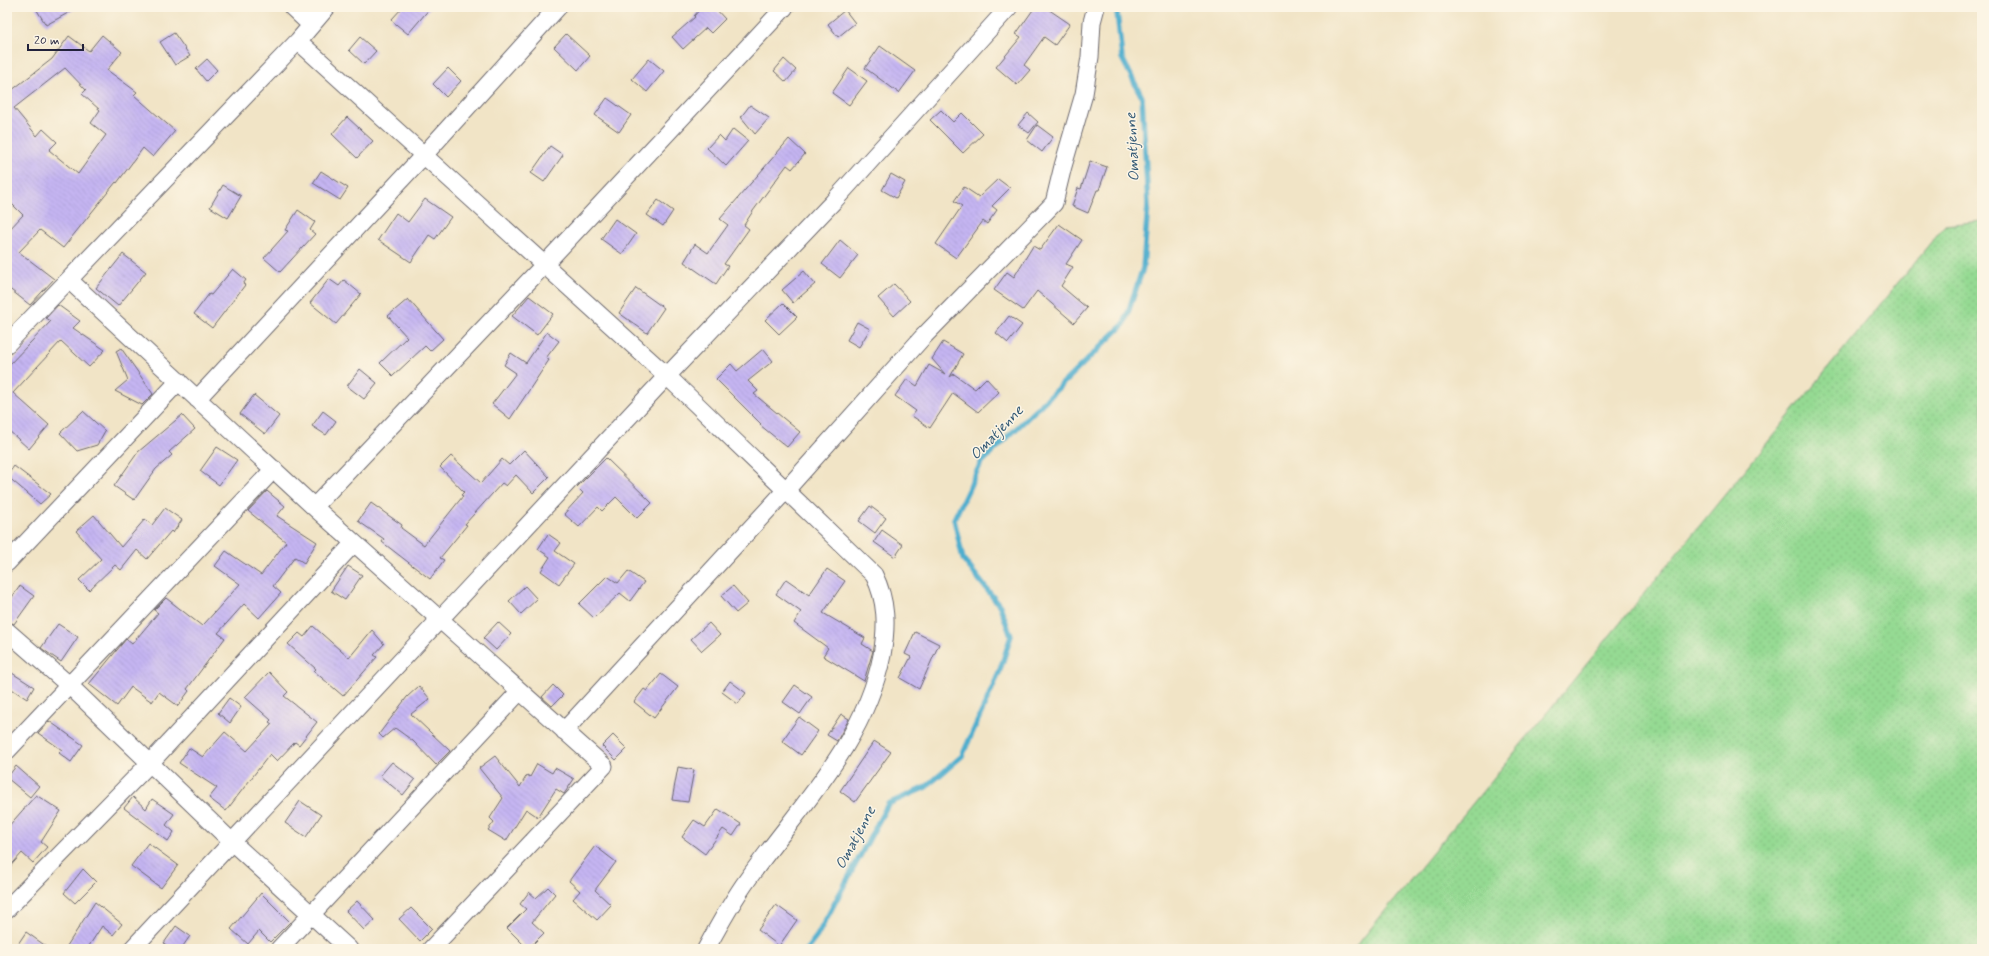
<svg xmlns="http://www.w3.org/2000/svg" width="1989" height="956" viewBox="0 0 1989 956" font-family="Mynerve,sans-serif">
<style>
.green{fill:url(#green-dots);stroke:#5c7e67}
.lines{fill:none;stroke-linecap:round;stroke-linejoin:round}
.stream{stroke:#4faece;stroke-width:5.5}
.building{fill:url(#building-back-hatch);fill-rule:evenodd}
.street-casing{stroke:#6a666c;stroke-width:19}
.street{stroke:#fff;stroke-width:17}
.labels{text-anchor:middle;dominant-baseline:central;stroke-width:3;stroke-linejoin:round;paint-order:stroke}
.water-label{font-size:15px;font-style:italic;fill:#345a76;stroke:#fcf5e5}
</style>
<defs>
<pattern id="green-dots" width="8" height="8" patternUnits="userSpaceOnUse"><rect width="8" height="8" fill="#95da93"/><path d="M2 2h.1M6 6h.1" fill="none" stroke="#80bb80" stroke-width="1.8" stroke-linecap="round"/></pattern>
<pattern id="building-back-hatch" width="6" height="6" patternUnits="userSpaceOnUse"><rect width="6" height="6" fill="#c5b5f2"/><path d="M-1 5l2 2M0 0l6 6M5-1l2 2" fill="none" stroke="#a99bd0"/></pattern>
</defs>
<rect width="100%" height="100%" fill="#fcf5e5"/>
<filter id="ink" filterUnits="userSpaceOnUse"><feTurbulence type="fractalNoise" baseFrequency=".025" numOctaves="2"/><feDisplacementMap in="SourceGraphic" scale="8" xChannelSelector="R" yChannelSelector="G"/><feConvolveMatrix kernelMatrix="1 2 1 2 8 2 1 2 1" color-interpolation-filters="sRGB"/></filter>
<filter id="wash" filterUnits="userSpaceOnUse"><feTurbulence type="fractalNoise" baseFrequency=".012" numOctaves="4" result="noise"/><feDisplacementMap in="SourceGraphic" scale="16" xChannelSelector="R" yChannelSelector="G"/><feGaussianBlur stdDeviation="0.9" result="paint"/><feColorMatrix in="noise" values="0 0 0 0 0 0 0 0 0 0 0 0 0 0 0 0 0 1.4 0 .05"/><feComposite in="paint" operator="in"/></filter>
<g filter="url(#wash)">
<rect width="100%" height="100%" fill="#f1e4c6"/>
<path class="green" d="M 1982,221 L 1982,949 L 1354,949 L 1945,225 Z"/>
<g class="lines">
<path class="stream" d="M 807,949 L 817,936 L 888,804 L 926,787 L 962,756 L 999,673 L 1011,636 L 1000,606 L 963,559 L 954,519 L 981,463 L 1124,324 L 1143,268 L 1148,205 L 1142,97 L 1122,58 L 1117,12 L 1119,7"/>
</g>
<g id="blocks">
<path class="building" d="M 35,7 L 79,7 L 46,25 Z
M 403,7 L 431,7 L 408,34 L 391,20 Z
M 702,7 L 714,7 L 725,19 L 711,33 L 706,28 L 683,49 L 672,37 L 695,17 L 694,16 Z
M 1035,7 L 1045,7 L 1070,24 L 1055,45 L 1044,37 L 1024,65 L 1030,70 L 1017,85 L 996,67 L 1021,37 L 1016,34 Z
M 845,10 L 855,23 L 838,37 L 828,24 Z
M 174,33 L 190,56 L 175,65 L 160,42 Z
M 566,34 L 590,56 L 578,70 L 554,47 Z
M 102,35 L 122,52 L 107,70 L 137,92 L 134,95 L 175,131 L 153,157 L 143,148 L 117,183 L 116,182 L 63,248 L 40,230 L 19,252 L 54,279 L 30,305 L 7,287 L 7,232 L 23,215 L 7,199 L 7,167 L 12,162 L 7,156 L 7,94 L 52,59 L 69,36 L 89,51 ZM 65,68 L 86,90 L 82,94 L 100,110 L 91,123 L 106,135 L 78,174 L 49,150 L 57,142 L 43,129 L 37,136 L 14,108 Z
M 360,37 L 376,51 L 364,64 L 349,50 Z
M 880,46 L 915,71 L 899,93 L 865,68 Z
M 207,59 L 217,70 L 206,81 L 196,69 Z
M 649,59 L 664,71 L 647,92 L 632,79 Z
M 784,59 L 796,70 L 786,82 L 774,71 Z
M 448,68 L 461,81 L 446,97 L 433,84 Z
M 849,68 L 867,81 L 849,105 L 832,93 Z
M 607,98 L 631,115 L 619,132 L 595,115 Z
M 750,105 L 769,118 L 755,134 L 741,117 Z
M 941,110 L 953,122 L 962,113 L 983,134 L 963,153 L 930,120 Z
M 1028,113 L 1038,122 L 1029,133 L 1018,125 Z
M 347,117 L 373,141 L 357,158 L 332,134 Z
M 1037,125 L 1053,137 L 1042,152 L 1027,140 Z
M 733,129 L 748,141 L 726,166 L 707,148 L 719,135 L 725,141 Z
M 789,139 L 805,154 L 792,169 L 787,165 L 753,211 L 744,225 L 749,229 L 724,264 L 728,266 L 716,284 L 684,262 L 695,244 L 708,253 L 728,225 L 720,219 Z
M 550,146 L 563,155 L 544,182 L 531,173 Z
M 1090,161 L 1107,167 L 1099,190 L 1097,190 L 1088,213 L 1072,206 L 1078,188 L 1081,189 Z
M 321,171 L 348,188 L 340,200 L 313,183 Z
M 891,174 L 905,182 L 896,198 L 882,190 Z
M 998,179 L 1010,188 L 992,206 L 997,210 L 987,224 L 983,221 L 956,258 L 936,244 L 962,206 L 954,201 L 964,187 L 979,197 Z
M 223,185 L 241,196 L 228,218 L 210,207 Z
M 425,199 L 451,217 L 435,239 L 429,235 L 411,262 L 378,240 L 396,213 L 408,222 Z
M 658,200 L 673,211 L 663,226 L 647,215 Z
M 298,210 L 315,222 L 310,230 L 315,234 L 280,272 L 264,258 L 288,231 L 285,230 Z
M 615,219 L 636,234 L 622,254 L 601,239 Z
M 1059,224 L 1082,240 L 1066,264 L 1073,267 L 1061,286 L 1087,308 L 1074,323 L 1037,291 L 1023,310 L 994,290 L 1007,272 L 1014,277 L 1033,246 L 1040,250 Z
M 840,240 L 858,255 L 840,278 L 822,264 Z
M 123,254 L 146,272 L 118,306 L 96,288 Z
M 233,269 L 246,280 L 243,284 L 245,285 L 212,328 L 194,314 L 209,294 L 211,295 Z
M 804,271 L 815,284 L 793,303 L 782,290 Z
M 329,279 L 339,286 L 344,280 L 361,294 L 336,324 L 310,303 Z
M 894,284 L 910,301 L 894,316 L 878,298 Z
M 636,288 L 664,308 L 647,333 L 619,313 Z
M 529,296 L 553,314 L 537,335 L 512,316 Z
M 408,299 L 443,339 L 430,351 L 425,346 L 393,376 L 380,363 L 407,337 L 388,316 Z
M 783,303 L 797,317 L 779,334 L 765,320 Z
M 58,305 L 80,321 L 73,328 L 105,350 L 89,367 L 61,341 L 13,393 L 49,425 L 29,449 L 7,429 L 7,367 L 51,321 L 46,318 Z
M 1009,316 L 1022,325 L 1008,343 L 996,333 Z
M 857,322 L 870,329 L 859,347 L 847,340 Z
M 547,332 L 559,341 L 546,358 L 549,360 L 510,419 L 492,404 L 516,373 L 504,365 L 511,353 L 526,363 Z
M 943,342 L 963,354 L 950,377 L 954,374 L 975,389 L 986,378 L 999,392 L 978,412 L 953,393 L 930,428 L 912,416 L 916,411 L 895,396 L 907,379 L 917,386 L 929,365 L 945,374 L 932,359 Z
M 121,348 L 153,394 L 142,405 L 115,391 L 128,380 L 116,351 Z
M 763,349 L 773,361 L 748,381 L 758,391 L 754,394 L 800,432 L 787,447 L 760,425 L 761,424 L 716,379 L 731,364 L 737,371 Z
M 360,369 L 377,383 L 364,399 L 347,386 Z
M 254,395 L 279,416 L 265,434 L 240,414 Z
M 83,411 L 105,431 L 97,445 L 77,451 L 60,433 Z
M 323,411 L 336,421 L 326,435 L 312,426 Z
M 182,415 L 195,429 L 169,452 L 172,455 L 156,469 L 134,500 L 114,486 L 138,452 Z
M 217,447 L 237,460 L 219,485 L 200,471 Z
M 524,450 L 549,477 L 533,493 L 516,475 L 506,486 L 502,483 L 465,524 L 467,525 L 440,558 L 444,560 L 430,579 L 382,542 L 384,539 L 358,521 L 371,503 L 402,525 L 401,528 L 424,545 L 463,496 L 461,495 L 464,492 L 440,467 L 451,456 L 481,483 L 502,459 L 509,465 Z
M 606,458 L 652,503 L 637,518 L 616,497 L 602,511 L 598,507 L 579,527 L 564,514 L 583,493 L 577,487 Z
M 14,466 L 51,494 L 40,504 L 7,476 Z
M 267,491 L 285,506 L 277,516 L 317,542 L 304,563 L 295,557 L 273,586 L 281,593 L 259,618 L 244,604 L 218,633 L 225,638 L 187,689 L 189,691 L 178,706 L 159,692 L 152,702 L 131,687 L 117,706 L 89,684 L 126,639 L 132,644 L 158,613 L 154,610 L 166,598 L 202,626 L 205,623 L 240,584 L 215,566 L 226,551 L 261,575 L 286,542 L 248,511 Z
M 870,506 L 886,518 L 875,533 L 859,521 Z
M 165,508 L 182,520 L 173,533 L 171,531 L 147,559 L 137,550 L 121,570 L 115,565 L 89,590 L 79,580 L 101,559 L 76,531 L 94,515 L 121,547 L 145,519 L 152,525 Z
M 882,530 L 903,545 L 895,557 L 874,542 Z
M 548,534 L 561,543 L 555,551 L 574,564 L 559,584 L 541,571 L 550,557 L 538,549 Z
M 348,566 L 362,575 L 345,600 L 331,591 Z
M 827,569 L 845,581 L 823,613 L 865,638 L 862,644 L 873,651 L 864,681 L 823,656 L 828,648 L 794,623 L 801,612 L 776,594 L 786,579 L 809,595 Z
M 628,571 L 644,582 L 630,601 L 620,593 L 594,618 L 579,604 L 607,576 L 618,583 Z
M 20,586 L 34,596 L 14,624 L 7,621 L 7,604 Z
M 525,586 L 537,599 L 521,614 L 509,601 Z
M 733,586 L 748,603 L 736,613 L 721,596 Z
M 498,622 L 511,634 L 496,650 L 483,638 Z
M 709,623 L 720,635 L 702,651 L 691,639 Z
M 58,624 L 78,637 L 61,662 L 41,648 Z
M 313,626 L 349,658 L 372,630 L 384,644 L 374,655 L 377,657 L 343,696 L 314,671 L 316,669 L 288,644 L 299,633 L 304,637 Z
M 915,632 L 939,644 L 919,689 L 900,678 L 911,657 L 905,654 Z
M 269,672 L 288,692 L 284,696 L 317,722 L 299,745 L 295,742 L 277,761 L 270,754 L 226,811 L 209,798 L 217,788 L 179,763 L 189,748 L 203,757 L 225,732 L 247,751 L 272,724 L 269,722 L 271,720 L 245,697 Z
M 12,673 L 34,687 L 27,699 L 7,686 L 7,682 Z
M 661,674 L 678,687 L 654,718 L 634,702 L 644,689 L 647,691 Z
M 730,681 L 746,693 L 738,704 L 722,692 Z
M 553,685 L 563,695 L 552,706 L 542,697 Z
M 795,685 L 812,697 L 800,714 L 783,702 Z
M 419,686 L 430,699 L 411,714 L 450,751 L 436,765 L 413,741 L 395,728 L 383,738 L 379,734 L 407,697 Z
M 229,698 L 241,707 L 230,723 L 218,713 Z
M 841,714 L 849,719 L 837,741 L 827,735 Z
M 799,717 L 818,731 L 801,755 L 782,741 Z
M 49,721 L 83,745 L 71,762 L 59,753 L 62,750 L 38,733 Z
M 613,735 L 627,749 L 616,760 L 602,746 Z
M 874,741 L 891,752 L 855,802 L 840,791 Z
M 495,756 L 520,787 L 527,775 L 530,777 L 537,764 L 552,773 L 555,768 L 574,779 L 564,794 L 556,789 L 538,817 L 526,809 L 506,841 L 488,830 L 494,822 L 490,818 L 503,798 L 479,768 Z
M 392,762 L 415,780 L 403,795 L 380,776 Z
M 16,766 L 39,786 L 30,797 L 7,778 Z
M 678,767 L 694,770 L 688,802 L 672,800 Z
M 36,795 L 61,811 L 41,842 L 47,847 L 33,863 L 22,853 L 7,870 L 7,828 Z
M 133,797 L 146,809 L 152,799 L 174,814 L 166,825 L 174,832 L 168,841 L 124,808 Z
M 300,801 L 321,815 L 306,837 L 285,823 Z
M 718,809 L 741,824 L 733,836 L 723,829 L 705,854 L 682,837 L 694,820 L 705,827 Z
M 148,843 L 178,865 L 161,888 L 131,866 Z
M 595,846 L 616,862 L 595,890 L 611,905 L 597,920 L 573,899 L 580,891 L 569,881 Z
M 83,869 L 96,882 L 75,903 L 64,893 Z
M 548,887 L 555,894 L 532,922 L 544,933 L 528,949 L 507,928 L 526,909 L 520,904 L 529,892 L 536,898 Z
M 261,893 L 290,922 L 270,942 L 259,931 L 248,944 L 231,929 Z
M 357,901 L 375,920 L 364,930 L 346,911 Z
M 95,902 L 122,924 L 113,935 L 102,926 L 87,949 L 65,949 Z
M 776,905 L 797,920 L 779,946 L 758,930 Z
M 411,908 L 432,929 L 420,941 L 399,919 Z
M 176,926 L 190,936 L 181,949 L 171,949 L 164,943 Z
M 26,932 L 50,949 L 25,949 L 18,944 Z"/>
</g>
</g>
<g filter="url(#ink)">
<use href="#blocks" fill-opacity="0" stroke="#6a666c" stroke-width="1"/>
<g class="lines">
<g class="street-casing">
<path id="street" d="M 292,7 L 311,25
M 298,41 L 667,376 L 874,575 C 887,601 887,626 882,655 C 865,743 798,808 748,879 C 732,901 719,925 706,949
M 69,280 L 314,507 L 604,766 L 431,949
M 7,344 L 298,41 L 327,7
M 197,399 L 424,155 L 558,7
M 314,507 L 544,265 L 785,7
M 7,563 L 179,381
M 7,631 L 70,686 L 232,842 L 349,949
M 564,731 L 786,490 L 922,338 L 1054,203 L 1063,166 L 1084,94 L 1090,57 L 1092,22 L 1096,7
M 7,751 L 274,469
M 7,909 L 150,763 L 354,543
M 132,949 L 667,376 L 833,202 L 1009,7
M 279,949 L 520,691"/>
</g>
<use href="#street" class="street"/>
</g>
</g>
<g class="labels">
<g class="water-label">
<text transform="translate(1133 147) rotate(-93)">Omatjenne</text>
<text transform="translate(997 433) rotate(-46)">Omatjenne</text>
<text transform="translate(856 838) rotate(-62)">Omatjenne</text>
</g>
</g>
<rect width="1989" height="956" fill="none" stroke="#fcf5e5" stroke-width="24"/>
<path d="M28 44v6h55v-6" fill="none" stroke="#22223b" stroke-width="2"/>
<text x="34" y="44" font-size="12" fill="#22223b" stroke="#fcf5e5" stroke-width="3" paint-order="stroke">20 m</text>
</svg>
